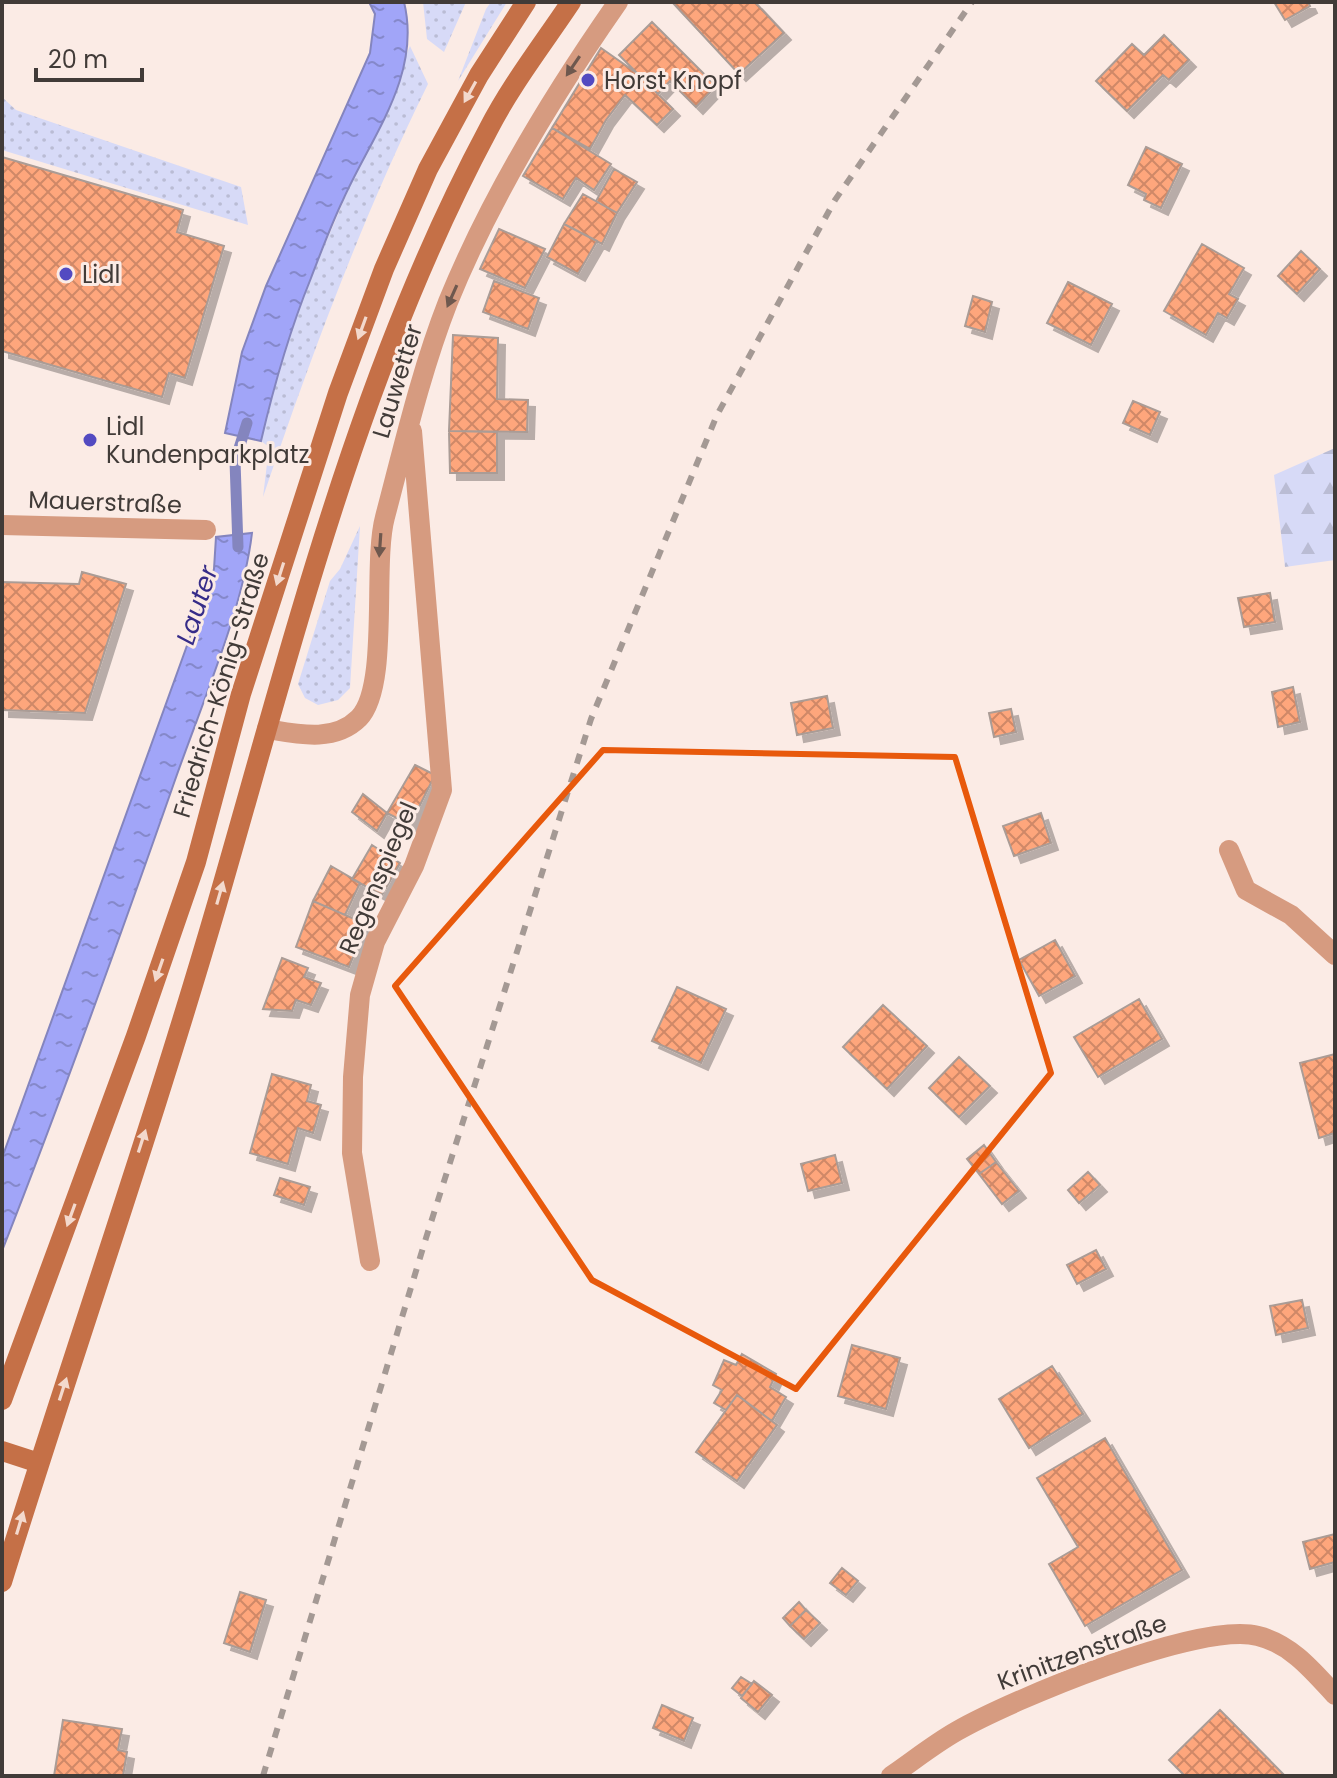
<svg xmlns="http://www.w3.org/2000/svg" width="1337" height="1778" viewBox="0 0 1337 1778" font-family="Poppins,sans-serif">
<style>
.grass{fill:url(#grass-dots)}
.forest{fill:url(#forest-firs)}
.water{fill:url(#water-ripples);stroke:#8485be;stroke-width:2}
.lines{fill:none;stroke-linecap:round;stroke-linejoin:round}
.stream{stroke:#8485be;stroke-width:11}
.building{fill:url(#building-cross-hatch);stroke:#aa9c96;stroke-width:2;filter:url(#shadow)}
.minor{stroke:#d69b80;stroke-width:20}
.secondary{stroke:#c57047;stroke-width:20}
.rail{stroke:#a49994;stroke-width:6;stroke-dasharray:10 10;stroke-linecap:butt}
.oneway{fill:#6e584e}
.oneway2{fill:#f3d9cd}
.marked{fill:none;stroke:#e8590c;stroke-width:6;stroke-linejoin:round}
.poi-dot{fill:#534ac1;stroke:#fbebe5;stroke-width:3}
.labels{text-anchor:middle;dominant-baseline:central;stroke-width:6;stroke-linejoin:round;paint-order:stroke}
.poi-label{font-size:24px;fill:#413b38;stroke:#fbebe5;text-anchor:start}
.street-label{font-size:24px;fill:#413b38;stroke:#fbebe5}
.water-label{font-size:26px;font-style:italic;fill:#362c89;stroke:#fbebe5}
</style>
<defs>
<pattern id="grass-dots" width="8" height="8" patternUnits="userSpaceOnUse" patternTransform="scale(2)"><rect width="8" height="8" fill="#d7daf7"/><path d="M2 2h.1M6 6h.1" fill="none" stroke="#babcd4" stroke-width="1.8" stroke-linecap="round"/></pattern>
<pattern id="forest-firs" width="22" height="20" patternUnits="userSpaceOnUse" patternTransform="scale(2)"><rect width="22" height="20" fill="#d7daf7"/><path d="M5 1l3.5 6h-7zM16 11l3.5 6h-7z" fill="#babcd4"/></pattern>
<pattern id="water-ripples" width="26" height="14" patternUnits="userSpaceOnUse" patternTransform="scale(2)"><rect width="26" height="14" fill="#a1a5f8"/><path d="M2 4q2-2 4 0t4 0M15 11q2-2 4 0t4 0" fill="none" stroke="#8588ca"/></pattern>
<pattern id="building-cross-hatch" width="8" height="8" patternUnits="userSpaceOnUse" patternTransform="scale(2)"><rect width="8" height="8" fill="#fea67c"/><path d="M0 0l8 8M0 8l8-8" fill="none" stroke="#cf8867"/></pattern>
<filter id="shadow"><feDropShadow dx="7" dy="7" stdDeviation="0" flood-color="#0004"/></filter>
</defs>
<rect width="100%" height="100%" fill="#fbebe5"/>
<path class="grass" d="M 423,2 L 466,2 L 444,52 L 427,39 Z
M 491,2 L 507,2 L 458,81 L 486,9 Z
M 410,46 L 428,84 C 362,218 311,356 263,497 L 269,447 L 261,441 L 279,362 L 309,282 Z
M 2,97 L 16,110 L 241,187 L 248,225 L 2,150 Z
M 360,526 L 350,688 L 338,700 L 318,705 L 305,698 L 298,684 L 330,581 L 340,569 Z"/>
<path class="forest" d="M 1335,448 L 1335,560 L 1285,567 L 1274,475 Z"/>
<path class="water" d="M 369,2 L 404,2 C 422,75 371,137 343,200 C 331,225 321,252 311,278 C 289,332 274,385 261,441 L 225,433 L 242,352 L 266,286 L 370,53 L 375,14 Z
M 252,533 C 243,610 200,708 174,783 C 119,940 63,1096 2,1251 L 2,1158 L 202,604 L 214,569 L 216,537 Z"/>
<g class="lines">
<path class="stream" d="M 238,547 L 235,461 L 247,423"/>
</g>
<path class="building" d="M 672,2 L 755,2 L 784,33 L 739,74 Z
M 1274,2 L 1308,2 L 1310,6 L 1285,20 Z
M 652,22 L 716,86 L 696,107 L 670,81 L 658,94 L 619,55 Z
M 1164,35 L 1189,60 L 1169,80 L 1163,75 L 1127,111 L 1096,81 L 1132,44 L 1144,55 Z
M 601,48 L 638,74 L 673,109 L 657,125 L 625,95 L 606,120 L 590,149 L 552,128 Z
M 552,128 L 611,164 L 594,190 L 576,178 L 563,199 L 523,176 Z
M 1146,147 L 1182,164 L 1161,208 L 1144,200 L 1146,194 L 1128,185 Z
M 2,157 L 183,210 L 177,232 L 224,246 L 185,378 L 169,373 L 162,397 L 2,351 Z
M 614,169 L 637,182 L 617,213 L 596,201 Z
M 583,194 L 617,213 L 602,244 L 564,224 Z
M 564,224 L 597,241 L 578,274 L 547,257 Z
M 499,229 L 545,249 L 525,288 L 480,269 Z
M 1202,244 L 1244,268 L 1229,294 L 1238,299 L 1227,318 L 1218,313 L 1206,335 L 1164,311 Z
M 1301,251 L 1320,269 L 1297,294 L 1278,276 Z
M 494,281 L 539,298 L 528,329 L 483,312 Z
M 1068,282 L 1112,304 L 1091,345 L 1047,323 Z
M 973,296 L 992,302 L 985,332 L 965,326 Z
M 453,335 L 498,338 L 497,399 L 528,400 L 527,432 L 449,431 Z
M 1133,401 L 1160,412 L 1150,435 L 1123,423 Z
M 449,431 L 497,432 L 497,473 L 450,473 Z
M 82,572 L 126,584 L 85,713 L 2,710 L 2,582 L 79,584 Z
M 1270,593 L 1275,622 L 1244,627 L 1238,598 Z
M 1293,687 L 1300,722 L 1278,727 L 1272,692 Z
M 827,696 L 833,728 L 797,735 L 791,703 Z
M 1011,709 L 1016,732 L 994,737 L 989,713 Z
M 415,765 L 435,775 L 410,825 L 387,813 Z
M 363,794 L 387,813 L 377,831 L 352,812 Z
M 1041,813 L 1051,843 L 1014,856 L 1003,826 Z
M 372,845 L 400,863 L 382,895 L 352,879 Z
M 331,866 L 360,883 L 345,915 L 313,901 Z
M 313,901 L 366,924 L 349,967 L 296,947 Z
M 1055,940 L 1075,976 L 1039,996 L 1019,960 Z
M 282,958 L 308,968 L 304,977 L 321,983 L 311,1005 L 296,1000 L 292,1011 L 263,1009 Z
M 677,987 L 726,1009 L 701,1063 L 652,1041 Z
M 1139,999 L 1162,1039 L 1098,1077 L 1074,1037 Z
M 883,1005 L 927,1046 L 887,1089 L 843,1047 Z
M 1335,1054 L 1335,1133 L 1319,1138 L 1300,1063 Z
M 959,1057 L 990,1086 L 959,1117 L 929,1088 Z
M 272,1074 L 311,1085 L 307,1101 L 321,1105 L 313,1133 L 298,1128 L 288,1164 L 250,1153 Z
M 984,1145 L 996,1162 L 979,1174 L 967,1159 Z
M 835,1155 L 842,1183 L 808,1191 L 801,1164 Z
M 996,1162 L 1019,1191 L 1002,1204 L 979,1174 Z
M 1088,1172 L 1100,1185 L 1079,1203 L 1068,1190 Z
M 280,1178 L 310,1187 L 304,1205 L 274,1195 Z
M 1096,1250 L 1106,1269 L 1077,1284 L 1067,1265 Z
M 1302,1300 L 1308,1328 L 1276,1335 L 1270,1306 Z
M 852,1345 L 900,1358 L 886,1409 L 838,1396 Z
M 742,1354 L 776,1374 L 770,1387 L 786,1397 L 772,1421 L 737,1395 L 726,1410 L 714,1403 L 722,1390 L 713,1385 L 724,1360 L 736,1365 Z
M 1052,1366 L 1083,1414 L 1029,1448 L 999,1399 Z
M 737,1395 L 777,1425 L 737,1481 L 696,1452 Z
M 1105,1438 L 1182,1570 L 1085,1626 L 1049,1564 L 1078,1547 L 1037,1478 Z
M 1335,1534 L 1335,1562 L 1310,1569 L 1303,1542 Z
M 842,1568 L 858,1581 L 846,1595 L 830,1583 Z
M 240,1592 L 266,1600 L 250,1652 L 224,1643 Z
M 799,1602 L 806,1610 L 790,1626 L 783,1618 Z
M 806,1610 L 820,1623 L 804,1639 L 790,1626 Z
M 741,1677 L 752,1684 L 742,1696 L 732,1688 Z
M 754,1681 L 772,1695 L 758,1712 L 741,1698 Z
M 662,1705 L 693,1718 L 684,1741 L 653,1728 Z
M 1220,1710 L 1285,1776 L 1185,1776 L 1169,1760 Z
M 63,1720 L 122,1729 L 118,1750 L 127,1752 L 123,1776 L 54,1776 Z"/>
<g class="lines">
<path class="minor" d="M 2,525 L 206,530
M 267,729 C 297,734 334,743 359,718 C 390,686 372,565 385,517 C 404,445 421,371 448,302 C 491,196 553,95 618,2
M 1229,850 L 1246,890 L 1291,915 L 1335,955
M 370,1261 L 352,1153 L 353,1077 L 360,995 L 375,942 L 414,866 L 442,790 L 412,431
M 891,1776 C 913,1761 934,1744 957,1731 C 1011,1700 1199,1621 1258,1636 C 1291,1644 1313,1671 1335,1695"/>
<path class="secondary" d="M 2,1400 L 136,1036 L 196,862 L 241,694 L 338,393 L 384,269 L 428,169 L 479,75 L 526,2
M 2,1451 L 39,1463
M 2,1582 C 72,1356 151,1131 217,904 C 293,642 359,371 488,130 C 511,85 543,44 571,2"/>
<path class="rail" d="M 263,1776 L 426,1238 L 591,719 L 717,415 L 835,200 L 972,2"/>
</g>
<defs><path id="oneway-solid" d="M-6-.8H1V-3.2L6.5 0L1 3.2V.8H-6Z" transform="scale(2)"/></defs>
<g class="oneway">
<use href="#oneway-solid" transform="translate(573 66) rotate(124)"/>
<use href="#oneway-solid" transform="translate(452 296) rotate(114)"/>
<use href="#oneway-solid" transform="translate(380 545) rotate(94)"/>
</g>
<g class="oneway2">
<use href="#oneway-solid" transform="translate(470 92) rotate(119)"/>
<use href="#oneway-solid" transform="translate(362 328) rotate(110)"/>
<use href="#oneway-solid" transform="translate(280 574) rotate(108)"/>
<use href="#oneway-solid" transform="translate(220 893) rotate(-74)"/>
<use href="#oneway-solid" transform="translate(159 970) rotate(109)"/>
<use href="#oneway-solid" transform="translate(142 1141) rotate(-72)"/>
<use href="#oneway-solid" transform="translate(71 1215) rotate(110)"/>
<use href="#oneway-solid" transform="translate(63 1389) rotate(-72)"/>
<use href="#oneway-solid" transform="translate(20 1523) rotate(-73)"/>
</g>
<path class="marked" d="M 603,750 L 955,757 L 1051,1073 L 796,1389 L 592,1280 L 395,986 Z"/>
<g class="poi-dot">
<circle cx="588" cy="80" r="8"/>
<circle cx="66" cy="274" r="8"/>
<circle cx="90" cy="440" r="8"/>
</g>
<g class="labels">
<g class="poi-label">
<text x="604" y="80">Horst Knopf</text>
<text x="82" y="274">Lidl</text>
<text x="106" y="426">Lidl<tspan x="106" dy="28">Kundenparkplatz</tspan></text>
</g>
<g class="street-label">
<text transform="translate(397 381) rotate(-73)">Lauwetter</text>
<text transform="translate(105 502) rotate(2)">Mauerstraße</text>
<text transform="translate(221 685) rotate(-73)">Friedrich-König-Straße</text>
<text transform="translate(378 878) rotate(-67)">Regenspiegel</text>
<text transform="translate(1082 1652) rotate(-20)">Krinitzenstraße</text>
</g>
<g class="water-label">
<text transform="translate(197 605) rotate(-72)">Lauter</text>
</g>
</g>
<rect width="1337" height="1778" fill="none" stroke="#413b38" stroke-width="8"/>
<path d="M36 68v12h106v-12" fill="none" stroke="#413b38" stroke-width="4"/>
<text x="48" y="68" font-size="24" fill="#413b38" stroke="#fbebe5" stroke-width="6" paint-order="stroke">20 m</text>
</svg>
